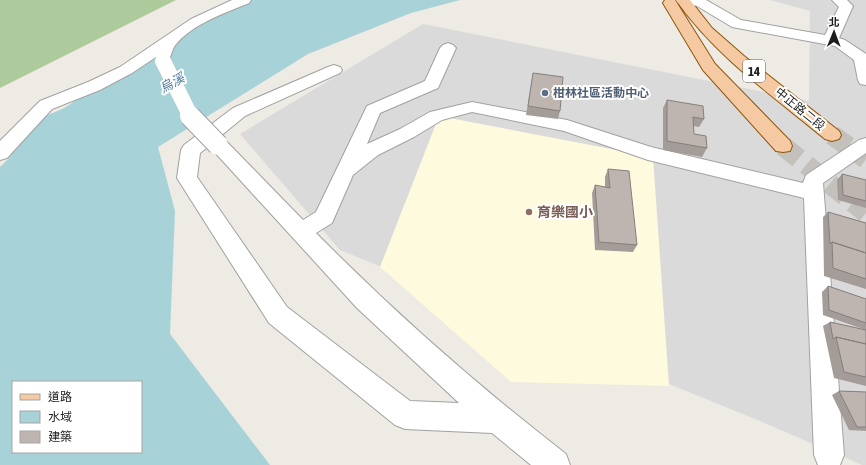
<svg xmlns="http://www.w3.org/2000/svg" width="866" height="465" viewBox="0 0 866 465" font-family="'Asap Condensed','Noto Sans TC',sans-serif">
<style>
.residential{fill:#dbdada}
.education{fill:#fdfade}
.forest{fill:#adca9c}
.water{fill:#a7d2d8;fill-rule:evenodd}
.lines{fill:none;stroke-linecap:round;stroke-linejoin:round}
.major-tunnel{stroke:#c4c1bc;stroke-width:20;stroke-dasharray:20 10;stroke-linecap:butt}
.minor-casing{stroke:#a1a1a1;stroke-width:2}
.major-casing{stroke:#8c560b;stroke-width:2}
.minor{fill:#fff;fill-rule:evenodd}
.major{fill:#f5caa2;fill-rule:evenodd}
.minor-bridge-far1-casing{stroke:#a1a1a1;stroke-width:16;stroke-linecap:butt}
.minor-bridge-casing{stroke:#a1a1a1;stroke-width:22;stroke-linecap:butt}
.minor-bridge-far1{stroke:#fff;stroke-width:16}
.minor-bridge{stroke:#fff;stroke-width:20}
.wall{fill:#a39c98}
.building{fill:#beb5b1;stroke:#857f7c}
.service-dot{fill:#5c6f8a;stroke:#fff;stroke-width:1.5}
.education-dot{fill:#8d6e63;stroke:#fff;stroke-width:1.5}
.labels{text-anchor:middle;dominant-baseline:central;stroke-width:4;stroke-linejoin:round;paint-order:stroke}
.far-service-label{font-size:12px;font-weight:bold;fill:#4e5e75;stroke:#fff;text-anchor:start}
.far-street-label{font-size:12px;fill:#1d1d1d;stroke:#fff}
.shield{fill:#fff;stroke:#616161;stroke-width:1}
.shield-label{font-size:13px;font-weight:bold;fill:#1d1d1d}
.far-water-label{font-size:13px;font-style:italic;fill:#4b7897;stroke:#fff}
.education-label{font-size:14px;font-weight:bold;fill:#785e54;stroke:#fff;text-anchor:start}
</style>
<rect width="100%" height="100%" fill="#eeeae4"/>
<path class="residential" d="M 770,0 L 866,0 L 866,465 L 862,465 L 755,419 L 340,250 L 240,134 L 423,24 L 809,101 L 810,11 Z"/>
<path class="education" d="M 439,116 L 653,157 L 669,386 L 511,382 L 380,267 Z"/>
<path class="forest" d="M 0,0 L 176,0 L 0,88 Z"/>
<path class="water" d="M 241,0 L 460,0 L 411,13 L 308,54 L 158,147 L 175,211 L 170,334 L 270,465 L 0,465 L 0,167 C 16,154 23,133 39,120 C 46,114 58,112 66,107 C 123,69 181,32 241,0 ZM 13,382 L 141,382 L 141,452 L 13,452 Z"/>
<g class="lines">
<path class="major-tunnel" d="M 832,135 L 866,159
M 783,146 L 866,213"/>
<g class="minor-casing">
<path id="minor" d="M 232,0 L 251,0 L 249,3 C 225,13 195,23 177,43 C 172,48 172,54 169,59 L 163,61 L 156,57 L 132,73 L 100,90 L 52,109 L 7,158 L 0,160 L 0,141 L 40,101 L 88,82 L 120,67 L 191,19 Z
M 676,0 L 706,0 L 741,20 L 825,35 L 839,7 L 832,0 L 847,0 L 853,6 L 839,38 L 845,40 L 866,54 L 866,85 L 860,84 L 858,80 L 854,60 L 835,46 L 732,27 L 697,6 L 678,3 Z
M 448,43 L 453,45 L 456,48 L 438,88 L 380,113 L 367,144 L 400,129 L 430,112 L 472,102 L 567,120 L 651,147 L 803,183 L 806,175 L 859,140 L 866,138 L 866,153 L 823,183 L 844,455 L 840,465 L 818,465 L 814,455 L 804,198 L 648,160 L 564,131 L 472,112 L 442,120 L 414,137 L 378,155 L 353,175 L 332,223 L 316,233 C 394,312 478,386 566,454 L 570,465 L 531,465 L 492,433 L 405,429 L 395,425 L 269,323 L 177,178 L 181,150 L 184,145 L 233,108 L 328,67 L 334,65 L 340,67 L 342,70 L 340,73 L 245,116 L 217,139 L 225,140 L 303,220 L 316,212 L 367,106 L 425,81 L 440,48 L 443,45 ZM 209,146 L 357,308 L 459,403 L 410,401 L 287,307 L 197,177 L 200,153 Z"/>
</g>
<g class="major-casing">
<path id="major" d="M 665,0 L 675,0 L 715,64 L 790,141 L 792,146 L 790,151 L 783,152 L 776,151 L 703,70 L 663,3 Z
M 676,0 L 690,0 L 712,28 L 744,56 L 839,131 L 841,135 L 839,139 L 832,141 L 825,139 C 773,96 715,56 676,0 Z"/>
</g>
<use href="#minor" class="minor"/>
<use href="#major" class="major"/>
<g class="minor-bridge-far1-casing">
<path id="minor-bridge-far1" d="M 163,61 L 191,117"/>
</g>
<g class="minor-bridge-casing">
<path id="minor-bridge" d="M 190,116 L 218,145"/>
</g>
<use href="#minor-bridge-far1" class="minor-bridge-far1"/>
<use href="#minor-bridge" class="minor-bridge"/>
</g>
<path class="wall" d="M 533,73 L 560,111 L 558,119 L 526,115 Z
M 667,100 L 704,119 L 699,127 L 693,126 L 694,134 L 707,148 L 702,157 L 663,150 L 663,108 Z
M 608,169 L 637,245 L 633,252 L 595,250 L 592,193 L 595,185 L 605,187 L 605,177 Z
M 842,174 L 866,180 L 866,208 L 838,200 L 837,180 Z
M 828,212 L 866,223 L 866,289 L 824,276 L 823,217 Z
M 828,286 L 866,299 L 866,330 L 823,315 L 822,292 Z
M 830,322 L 866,330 L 866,386 L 834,378 L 823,326 Z
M 839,391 L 866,392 L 866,431 L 849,430 L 832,395 Z"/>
<path class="building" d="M 533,73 L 563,77 L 560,111 L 528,106 Z
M 667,100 L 703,106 L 704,119 L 693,117 L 694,134 L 706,136 L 707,148 L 667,141 Z
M 608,169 L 629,171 L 637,245 L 599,242 L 595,185 L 610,188 Z
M 842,174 L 866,180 L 866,201 L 843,195 Z
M 828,212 L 866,223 L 866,253 L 832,242 L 830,244 Z
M 832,242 L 866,253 L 866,279 L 833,268 Z
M 828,286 L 866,299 L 866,323 L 829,310 Z
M 830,322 L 866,330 L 866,344 L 836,337 L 833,339 Z
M 836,337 L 866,344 L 866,377 L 844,372 Z
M 839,391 L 866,392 L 866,427 L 857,427 Z"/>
<circle class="service-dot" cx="545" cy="93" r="4"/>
<circle class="education-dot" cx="529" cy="212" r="4"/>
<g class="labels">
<g class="far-service-label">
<text x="553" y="93">柑林社區活動中心</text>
</g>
<g class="far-street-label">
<text transform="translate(800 109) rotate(39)">中正路二段</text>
</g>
<rect class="shield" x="743" y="60" width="22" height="22" rx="3"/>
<g class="shield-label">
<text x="754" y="71">14</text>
</g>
<g class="far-water-label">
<text transform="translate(172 83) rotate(-29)">烏溪</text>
</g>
<g class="education-label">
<text x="537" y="212">育樂國小</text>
</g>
</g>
<rect x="12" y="381" width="130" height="72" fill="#ffffff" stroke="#a5a5a5"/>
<rect x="20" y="394" width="20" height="6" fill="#f5caa2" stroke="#a5a5a5"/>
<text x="48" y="401" font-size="12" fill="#1d1d1d">道路</text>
<rect x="20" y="411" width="20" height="12" fill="#a7d2d8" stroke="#a5a5a5"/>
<text x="48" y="421" font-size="12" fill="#1d1d1d">水域</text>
<rect x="20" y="431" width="20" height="12" fill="#beb5b1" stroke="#a5a5a5"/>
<text x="48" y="441" font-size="12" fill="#1d1d1d">建築</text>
<g transform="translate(834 32) rotate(1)" stroke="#ffffff" stroke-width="3" paint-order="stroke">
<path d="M0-3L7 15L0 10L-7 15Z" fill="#1d1d1d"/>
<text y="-6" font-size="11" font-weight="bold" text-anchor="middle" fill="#1d1d1d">北</text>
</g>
</svg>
